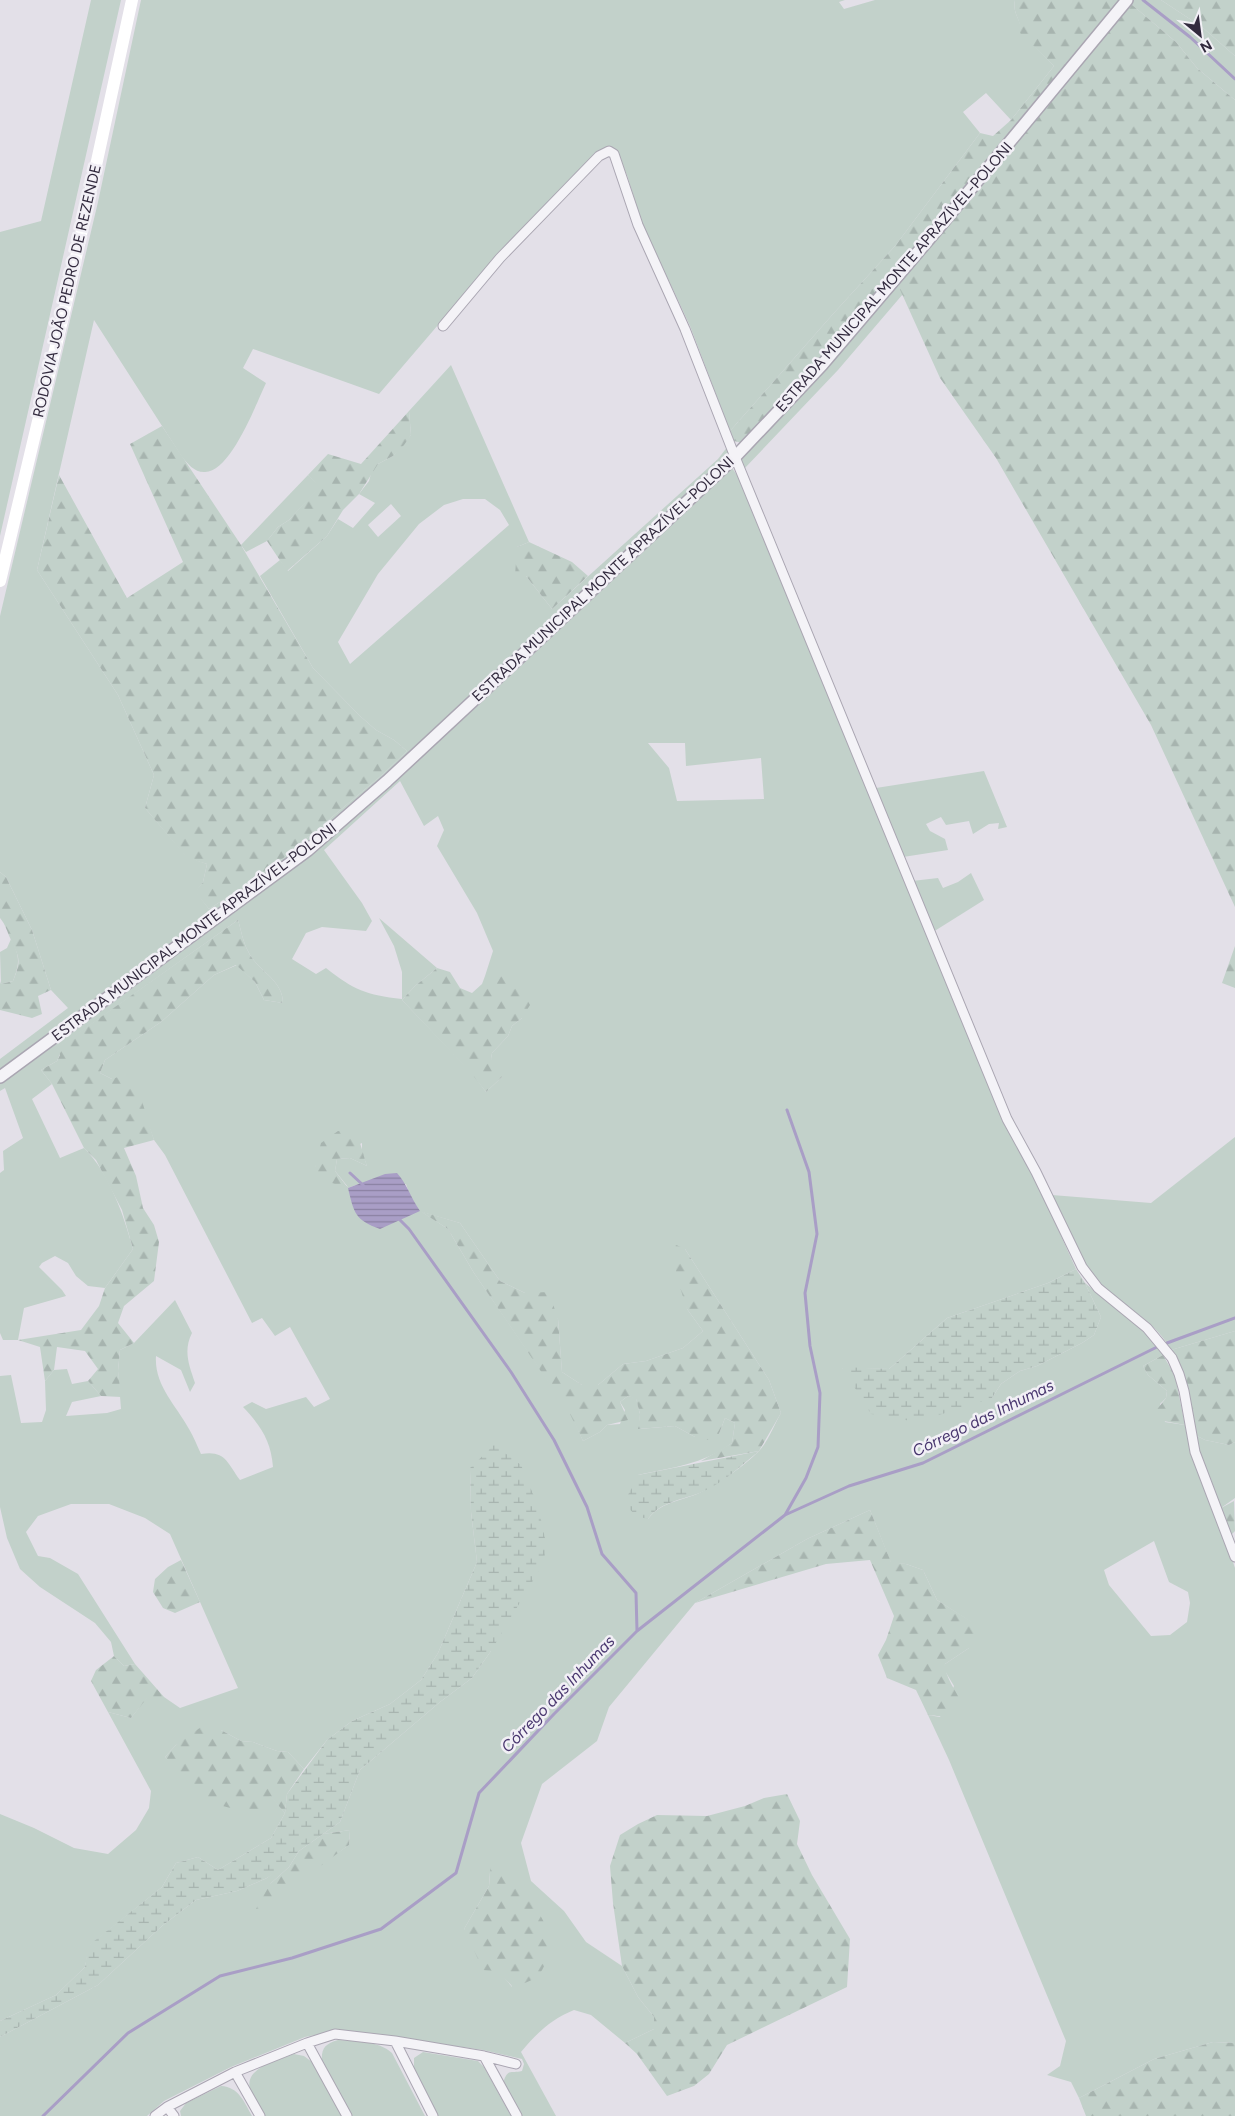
<svg xmlns="http://www.w3.org/2000/svg" width="1235" height="2116" viewBox="0 0 1235 2116" font-family="Figtree,sans-serif">
<style>
.green{fill:#c2d1ca;fill-rule:evenodd}
.forest{fill:url(#forest-firs)}
.wetland{fill:url(#wetland-marsh)}
.water{fill:url(#water-rules)}
.lines{fill:none;stroke-linecap:round;stroke-linejoin:round}
.stream{stroke:#a99ec6;stroke-width:3}
.minor-casing{stroke:#aaa6b2;stroke-width:11}
.tertiary-casing{stroke:#aaa6b2;stroke-width:14}
.minor{stroke:#f4f3f7;stroke-width:9}
.tertiary{stroke:#f4f3f7;stroke-width:11}
.secondary{stroke:#fff;stroke-width:12}
.labels{text-anchor:middle;dominant-baseline:central;stroke-width:5;stroke-linejoin:round;paint-order:stroke}
.street-label{font-size:15px;fill:#322a3e;stroke:#f2f0f6}
.water-label{font-size:16px;font-style:italic;fill:#49376f;stroke:#f2f0f6}
</style>
<defs>
<pattern id="forest-firs" width="22" height="20" patternUnits="userSpaceOnUse" patternTransform="scale(1.25)"><rect width="22" height="20" fill="#c2d1ca"/><path d="M5 1l3.5 6h-7zM16 11l3.5 6h-7z" fill="#a7b4af"/></pattern>
<pattern id="wetland-marsh" width="20" height="14" patternUnits="userSpaceOnUse" patternTransform="scale(1.25)"><rect width="20" height="14" fill="#c2d1ca"/><path d="M1 5h8M5 5V1M11 12h8M15 12V8" fill="none" stroke="#a7b4af"/></pattern>
<pattern id="water-rules" width="6" height="5" patternUnits="userSpaceOnUse" patternTransform="scale(1.25)"><rect width="6" height="5" fill="#a99ec6"/><path d="M0 2.5h6" fill="none" stroke="#8a81a2"/></pattern>
</defs>
<rect width="100%" height="100%" fill="#e3e0e8"/>
<path class="green" d="M 91,0 L 121,0 L 0,536 L 0,232 L 41,221 Z
M 141,0 L 845,0 L 839,2 L 844,9 L 875,0 L 1015,0 C 1012,15 1022,19 1021,33 L 1054,66 L 1011,120 L 986,93 L 963,112 L 980,133 L 895,246 L 833,314 L 730,431 L 690,326 L 642,223 L 627,175 L 619,157 L 609,149 L 497,256 L 379,394 L 253,349 L 243,368 L 266,383 C 256,404 230,474 204,472 C 194,472 188,464 182,457 L 94,320 L 37,570 L 118,695 L 154,775 L 145,808 L 187,857 L 207,864 L 203,882 L 196,892 L 209,909 L 268,871 L 383,774 L 407,751 L 394,740 L 376,730 L 360,716 L 313,668 L 260,576 L 280,560 L 288,571 L 327,536 L 338,519 L 353,528 L 375,503 L 359,494 L 369,481 L 372,470 L 378,464 L 393,456 L 411,435 L 409,411 L 451,365 L 529,542 L 517,547 L 526,576 L 552,609 L 718,459 L 728,446 L 730,455 L 727,460 L 306,849 L 0,1073 L 0,1059 L 68,1008 L 51,990 L 32,930 L 6,877 L 0,872 L 0,616 L 98,202 ZM 463,499 L 485,499 L 500,510 L 509,525 L 350,664 L 338,642 L 378,574 L 419,524 L 444,505 ZM 391,504 L 401,516 L 378,537 L 368,525 Z
M 1134,0 L 1161,0 L 1202,27 L 1235,56 L 1235,100 L 1197,68 L 1176,42 L 1131,4 Z
M 897,283 L 903,294 L 838,370 L 744,469 L 738,460 Z
M 729,468 L 732,468 L 737,475 L 917,912 L 954,998 L 1003,1120 L 1033,1174 L 1076,1269 L 1048,1283 L 947,1318 L 889,1369 L 842,1368 L 992,1398 L 1001,1384 L 1020,1371 L 1037,1366 L 1082,1343 L 1094,1335 L 1101,1317 L 1085,1283 L 1144,1331 L 1163,1355 L 1143,1366 L 1148,1375 L 1167,1391 L 1166,1398 L 1160,1404 L 1165,1422 L 1185,1425 C 1194,1474 1220,1520 1235,1568 L 1235,2043 L 1213,2042 L 1154,2059 L 1079,2098 L 1071,2082 L 1047,2075 L 1060,2066 L 1066,2041 L 949,1760 L 928,1715 L 940,1717 L 954,1686 L 945,1671 L 945,1664 L 969,1648 L 971,1622 L 937,1600 L 923,1570 L 906,1564 L 891,1563 L 870,1510 L 807,1539 L 695,1603 L 609,1707 L 597,1741 L 542,1784 L 521,1843 L 531,1881 L 564,1911 L 586,1942 L 622,1966 L 638,1997 L 654,2017 L 654,2029 L 625,2043 L 591,2015 L 574,2010 C 550,2020 537,2033 521,2052 L 556,2116 L 522,2116 L 503,2083 C 508,2067 511,2074 522,2071 L 524,2064 L 522,2059 L 483,2050 L 394,2037 L 335,2031 L 305,2037 L 231,2067 L 164,2101 L 147,2116 L 0,2116 L 0,2037 L 98,1985 L 162,1926 L 196,1900 L 237,1891 L 267,1878 L 299,1851 L 289,1867 L 270,1884 L 317,1867 L 349,1845 L 350,1830 L 323,1834 L 340,1822 L 360,1770 L 440,1702 L 472,1678 L 491,1651 L 470,1468 L 471,1512 L 477,1562 L 438,1653 L 421,1680 L 390,1704 L 352,1721 L 327,1740 L 304,1769 L 288,1752 L 277,1751 L 253,1742 L 241,1741 L 221,1730 L 176,1745 L 165,1757 L 178,1768 L 270,1795 L 285,1813 L 271,1838 L 218,1870 L 198,1857 L 176,1863 L 162,1887 L 89,1946 L 85,1967 L 56,1995 L 0,2021 L 0,1814 L 34,1828 L 74,1848 L 108,1854 L 136,1830 L 149,1808 L 151,1791 L 108,1712 L 131,1718 L 148,1696 L 164,1697 L 180,1708 L 238,1688 L 170,1534 L 145,1518 L 109,1504 L 71,1504 L 38,1516 L 26,1532 L 38,1556 L 50,1558 L 78,1574 L 135,1664 L 124,1666 L 114,1656 L 111,1642 L 95,1623 L 40,1587 L 20,1569 L 7,1538 L 0,1507 L 0,1376 L 11,1375 L 21,1423 L 42,1422 L 46,1410 L 45,1381 L 54,1370 L 67,1369 L 72,1384 L 88,1381 L 101,1396 L 72,1402 L 66,1416 L 107,1413 L 121,1409 L 118,1371 L 120,1350 L 134,1343 L 175,1300 L 192,1333 C 183,1351 189,1365 195,1383 L 190,1392 L 181,1370 L 156,1356 C 154,1385 176,1405 189,1429 C 194,1437 197,1446 201,1454 C 225,1450 227,1462 240,1480 L 273,1467 C 271,1441 261,1426 243,1407 L 252,1402 L 266,1409 L 306,1397 L 314,1407 L 330,1399 L 290,1327 L 275,1336 L 262,1318 L 252,1323 L 165,1155 L 154,1140 L 144,1112 L 112,1079 L 100,1073 L 105,1060 L 161,1022 L 214,975 L 237,965 L 255,982 L 264,1000 L 283,1003 C 283,979 257,971 248,951 C 243,942 241,930 238,920 L 58,1048 L 60,1054 L 57,1061 L 41,1070 L 52,1084 L 32,1099 L 60,1158 L 84,1148 C 109,1172 124,1216 133,1249 L 105,1288 L 88,1286 L 76,1276 L 68,1263 L 55,1256 L 42,1263 L 39,1267 L 62,1290 L 66,1296 L 24,1308 L 18,1340 L 3,1340 L 0,1333 L 0,1173 L 4,1170 L 3,1151 L 23,1138 L 5,1088 L 0,1091 L 0,1081 L 310,852 ZM 648,743 L 685,743 L 686,766 L 761,758 L 764,799 L 677,801 L 669,768 ZM 400,781 L 424,826 L 438,816 L 444,830 L 437,846 L 477,913 L 493,951 L 485,976 L 501,976 L 522,1018 L 512,1026 L 508,1036 L 492,1053 L 491,1059 L 502,1077 L 486,1092 L 472,1073 L 402,1000 L 415,986 L 437,968 L 379,918 L 394,946 L 402,972 L 402,999 C 366,995 354,990 326,968 L 316,974 L 292,959 L 306,933 L 322,927 L 366,931 L 372,921 L 362,903 L 324,850 ZM 362,1143 L 362,1152 L 367,1166 L 350,1158 L 337,1159 L 335,1171 L 348,1187 L 315,1166 ZM 361,1183 L 406,1184 L 410,1196 L 348,1188 ZM 422,1212 L 460,1223 L 500,1281 L 525,1293 L 558,1319 L 562,1372 L 582,1385 L 598,1385 L 623,1364 L 646,1361 L 683,1348 L 703,1331 L 687,1309 L 685,1249 L 769,1380 L 781,1413 C 774,1425 768,1442 758,1452 C 743,1467 723,1480 705,1490 C 686,1501 662,1500 648,1519 L 638,1475 C 674,1467 701,1465 732,1443 L 735,1423 L 725,1418 L 719,1434 L 695,1437 L 675,1426 L 639,1429 L 640,1414 L 636,1398 L 628,1396 L 620,1402 L 625,1410 L 620,1424 L 607,1425 L 600,1432 L 583,1441 L 571,1414 L 474,1273 L 448,1229 ZM 1154,1541 L 1169,1582 L 1188,1592 L 1190,1603 L 1187,1622 L 1170,1635 L 1151,1636 L 1109,1585 L 1104,1570 ZM 490,1872 L 512,1987 L 464,1929 L 489,1886 Z
M 308,475 L 320,487 L 289,520 L 278,527 L 267,541 L 246,552 L 241,545 Z
M 984,771 L 1007,827 L 998,829 L 999,823 L 989,824 L 973,834 L 969,821 L 946,825 L 941,817 L 926,824 L 930,831 L 945,839 L 948,850 L 903,857 L 876,788 Z
M 971,873 L 984,900 L 933,932 L 912,881 L 938,878 L 943,888 L 958,882 Z
M 11,939 C 20,956 20,963 13,981 L 1,984 L 0,952 L 7,948 Z
M 1235,1137 L 1235,1331 L 1171,1350 C 1154,1317 1114,1302 1090,1275 L 1052,1195 L 1151,1203 Z
M 1195,1435 L 1205,1440 L 1229,1445 L 1235,1442 L 1235,1498 L 1221,1508 L 1199,1452 Z
M 338,2040 C 356,2042 378,2040 392,2053 L 425,2116 L 352,2116 L 322,2062 C 321,2048 325,2044 338,2040 Z
M 423,2052 L 478,2061 L 484,2067 L 511,2116 L 438,2116 L 414,2068 L 414,2058 Z
M 294,2054 L 304,2056 L 312,2062 L 342,2116 L 265,2116 C 260,2108 252,2098 250,2089 C 244,2067 279,2060 294,2054 Z
M 221,2086 C 239,2087 244,2102 252,2116 L 181,2116 L 180,2111 L 186,2103 Z"/>
<path class="forest" d="M 1015,0 L 1124,0 L 819,361 L 742,443 L 734,441 L 730,431 L 833,314 L 895,246 L 980,133 L 993,136 L 1011,120 L 1054,66 L 1020,33 C 1022,19 1012,15 1015,0 Z
M 1161,0 L 1235,0 L 1235,56 L 1202,27 Z
M 1131,4 L 1176,42 L 1197,68 L 1235,100 L 1235,907 L 1151,725 L 996,458 L 940,378 L 897,283 Z
M 409,411 L 411,435 L 404,445 L 393,456 L 378,464 L 359,494 L 343,510 L 327,536 L 287,571 L 267,541 L 278,527 L 289,520 L 319,487 L 308,475 L 328,454 L 361,464 Z
M 162,426 L 241,545 L 313,668 L 360,716 L 376,730 L 394,740 L 407,751 L 383,774 L 268,871 L 209,909 L 195,892 L 203,882 L 207,864 L 187,858 L 145,808 L 154,775 L 118,695 L 37,570 L 59,475 L 127,598 L 183,562 L 130,444 Z
M 529,542 L 572,562 L 588,576 L 552,609 L 526,576 L 515,576 L 517,547 Z
M 0,872 L 6,877 L 32,930 L 51,990 L 38,996 L 42,1014 L 32,1018 L 0,1010 L 0,981 L 1,984 L 13,981 C 21,960 20,959 11,940 C 7,932 6,925 0,918 Z
M 238,920 C 241,930 243,942 248,951 C 257,971 283,979 283,1003 L 264,1000 L 255,982 L 236,965 L 214,975 L 161,1022 L 105,1060 L 100,1073 L 112,1079 L 133,1072 L 154,1140 L 124,1148 L 136,1176 L 143,1208 L 154,1225 L 159,1242 L 154,1281 L 124,1306 L 118,1323 L 134,1343 L 120,1350 L 118,1371 L 121,1397 L 101,1396 L 88,1381 L 98,1369 L 85,1351 L 57,1347 L 54,1370 L 45,1381 L 40,1347 L 18,1340 L 81,1330 L 99,1306 L 105,1288 L 133,1249 L 122,1210 L 96,1160 L 84,1148 L 52,1084 L 41,1070 L 57,1061 L 60,1055 L 57,1048 Z
M 1235,946 L 1235,988 L 1222,983 Z
M 437,968 L 450,972 L 460,988 L 472,993 L 482,984 L 485,976 L 501,976 L 518,981 L 530,1005 L 522,1018 L 512,1026 L 508,1036 L 492,1053 L 491,1059 L 501,1064 L 502,1077 L 486,1092 L 471,1073 L 402,1000 L 415,986 Z
M 338,1131 L 355,1131 C 361,1143 363,1154 367,1166 L 350,1158 L 337,1159 L 335,1171 L 348,1188 L 322,1180 L 315,1166 L 321,1143 Z
M 420,1211 L 460,1223 L 500,1281 L 525,1293 L 549,1292 L 558,1319 L 562,1372 L 582,1385 L 598,1385 L 623,1364 L 646,1361 L 683,1348 L 703,1331 L 687,1309 L 677,1278 L 672,1243 L 685,1249 L 769,1380 L 781,1413 L 759,1451 L 701,1461 L 732,1443 L 735,1423 L 725,1418 L 719,1434 L 709,1440 L 695,1437 L 675,1426 L 638,1429 L 640,1414 L 636,1399 L 628,1396 L 620,1402 L 628,1420 L 607,1425 L 600,1432 L 583,1441 L 570,1414 L 474,1273 L 448,1229 Z
M 1235,1331 L 1235,1442 L 1229,1445 L 1205,1440 L 1195,1435 L 1189,1392 L 1184,1374 L 1171,1350 Z
M 1163,1355 L 1175,1376 L 1185,1425 L 1158,1420 L 1155,1412 L 1166,1398 L 1167,1391 L 1148,1375 L 1143,1366 Z
M 1234,1501 L 1235,1531 L 1231,1535 L 1221,1508 Z
M 870,1510 L 891,1562 L 906,1564 L 923,1570 L 937,1600 L 972,1622 L 979,1637 L 969,1648 L 945,1664 C 944,1675 956,1691 961,1702 C 948,1716 947,1718 928,1715 L 916,1690 L 887,1678 L 878,1655 L 886,1640 L 894,1616 L 870,1560 L 826,1564 L 695,1603 L 807,1539 Z
M 181,1560 L 200,1602 L 175,1613 L 163,1608 L 153,1592 L 155,1579 L 168,1567 Z
M 114,1656 L 124,1666 L 135,1664 L 164,1697 L 148,1697 L 131,1718 L 108,1712 L 91,1681 L 96,1670 Z
M 201,1727 L 221,1730 L 241,1741 L 253,1742 L 277,1751 L 288,1752 L 304,1769 L 287,1794 L 285,1813 L 270,1796 L 258,1815 L 211,1803 L 165,1757 L 176,1745 Z
M 787,1794 L 800,1821 L 797,1844 L 812,1875 L 850,1939 L 847,1987 L 727,2045 L 709,2074 L 694,2086 L 667,2096 L 637,2054 L 625,2043 L 654,2029 L 654,2017 L 638,1997 L 622,1966 L 613,1903 L 610,1866 L 620,1835 L 638,1824 L 657,1815 L 707,1816 L 745,1806 L 764,1798 Z
M 350,1830 L 349,1845 L 252,1916 L 270,1884 L 289,1867 L 299,1851 L 323,1834 Z
M 491,1863 C 513,1884 546,1909 550,1942 C 551,1946 548,1952 547,1957 C 542,1978 532,1981 513,1987 L 497,1971 L 483,1970 L 464,1929 L 489,1886 Z
M 1213,2042 L 1235,2043 L 1235,2116 L 1086,2116 L 1079,2098 L 1154,2059 Z"/>
<path class="wetland" d="M 1076,1269 L 1085,1283 L 1101,1317 L 1094,1335 L 1082,1343 L 1037,1366 L 1020,1371 L 1001,1384 L 992,1398 L 917,1422 L 871,1414 L 842,1367 L 889,1369 L 947,1318 L 1048,1283 Z
M 494,1445 L 521,1465 L 538,1506 L 546,1543 L 544,1562 L 491,1651 L 472,1678 L 440,1702 L 360,1770 L 340,1822 L 299,1851 L 279,1870 L 267,1878 L 237,1891 L 196,1900 L 162,1926 L 98,1985 L 0,2037 L 0,2021 L 56,1995 L 85,1967 L 88,1946 L 162,1887 L 176,1863 L 198,1857 L 218,1870 L 271,1838 L 285,1813 L 287,1794 L 327,1740 L 352,1721 L 390,1704 L 421,1680 L 438,1653 L 477,1562 L 471,1512 L 470,1468 Z
M 759,1451 C 742,1465 723,1483 702,1492 C 683,1500 661,1501 648,1519 L 636,1516 L 624,1503 L 638,1475 Z"/>
<path class="water" d="M 397,1173 C 407,1184 411,1198 420,1211 L 380,1229 C 355,1220 354,1213 348,1188 L 385,1174 Z"/>
<g class="lines">
<path class="stream" d="M 1143,0 L 1190,37 L 1235,79
M 350,1173 L 364,1186
M 398,1218 L 409,1229 L 511,1372 L 554,1440 L 587,1507 L 602,1554 L 636,1593 L 637,1631
M 1167,1343 L 1235,1318
M 785,1515 L 806,1478 L 818,1447 L 820,1393 L 810,1346 L 805,1293 L 817,1234 L 809,1172 L 787,1110
M 43,2116 L 128,2033 L 220,1976 L 292,1958 L 381,1929 L 456,1873 L 479,1793 L 554,1714 L 637,1631 L 785,1515 L 849,1486 L 923,1463 L 1157,1347"/>
<g class="minor-casing">
<path id="minor" d="M 443,326 L 500,258 L 599,156 L 609,151 L 614,154 L 638,225 L 685,329 L 735,457 L 1007,1119 L 1036,1172 L 1082,1267 L 1098,1288 L 1147,1328 L 1172,1358 L 1179,1374 L 1184,1391 L 1195,1452 L 1235,1557
M 395,2041 L 433,2116
M 307,2043 L 347,2116
M 484,2056 L 517,2116
M 235,2072 L 260,2116
M 167,2107 L 174,2116
M 155,2116 L 167,2107 L 235,2072 L 307,2043 L 335,2034 L 395,2041 L 484,2056 L 516,2064"/>
</g>
<g class="tertiary-casing">
<path id="tertiary" d="M 0,1077 L 308,850 L 387,781 L 735,457 L 822,365 L 941,225 L 1127,0"/>
</g>
<use href="#minor" class="minor"/>
<use href="#tertiary" class="tertiary"/>
<path class="secondary" d="M 0,581 L 65,308 L 132,0"/>
</g>
<g class="labels">
<g class="street-label">
<text transform="translate(894 277) rotate(-49)">ESTRADA MUNICIPAL MONTE APRAZÍVEL-POLONI</text>
<text transform="translate(67 291) rotate(-77)">RODOVIA JOÃO PEDRO DE REZENDE</text>
<text transform="translate(603 579) rotate(-43)">ESTRADA MUNICIPAL MONTE APRAZÍVEL-POLONI</text>
<text transform="translate(194 932) rotate(-37)">ESTRADA MUNICIPAL MONTE APRAZÍVEL-POLONI</text>
</g>
<g class="water-label">
<text transform="translate(983 1418) rotate(-26)">Córrego das Inhumas</text>
<text transform="translate(558 1694) rotate(-46)">Córrego das Inhumas</text>
</g>
</g>
<g transform="translate(1200 35) rotate(151)" stroke="#f2f0f6" stroke-width="4" paint-order="stroke">
<path d="M0-4L9 19L0 12L-9 19Z" fill="#322a3e"/>
<text y="-8" font-size="14" font-weight="bold" text-anchor="middle" fill="#322a3e">N</text>
</g>
</svg>
